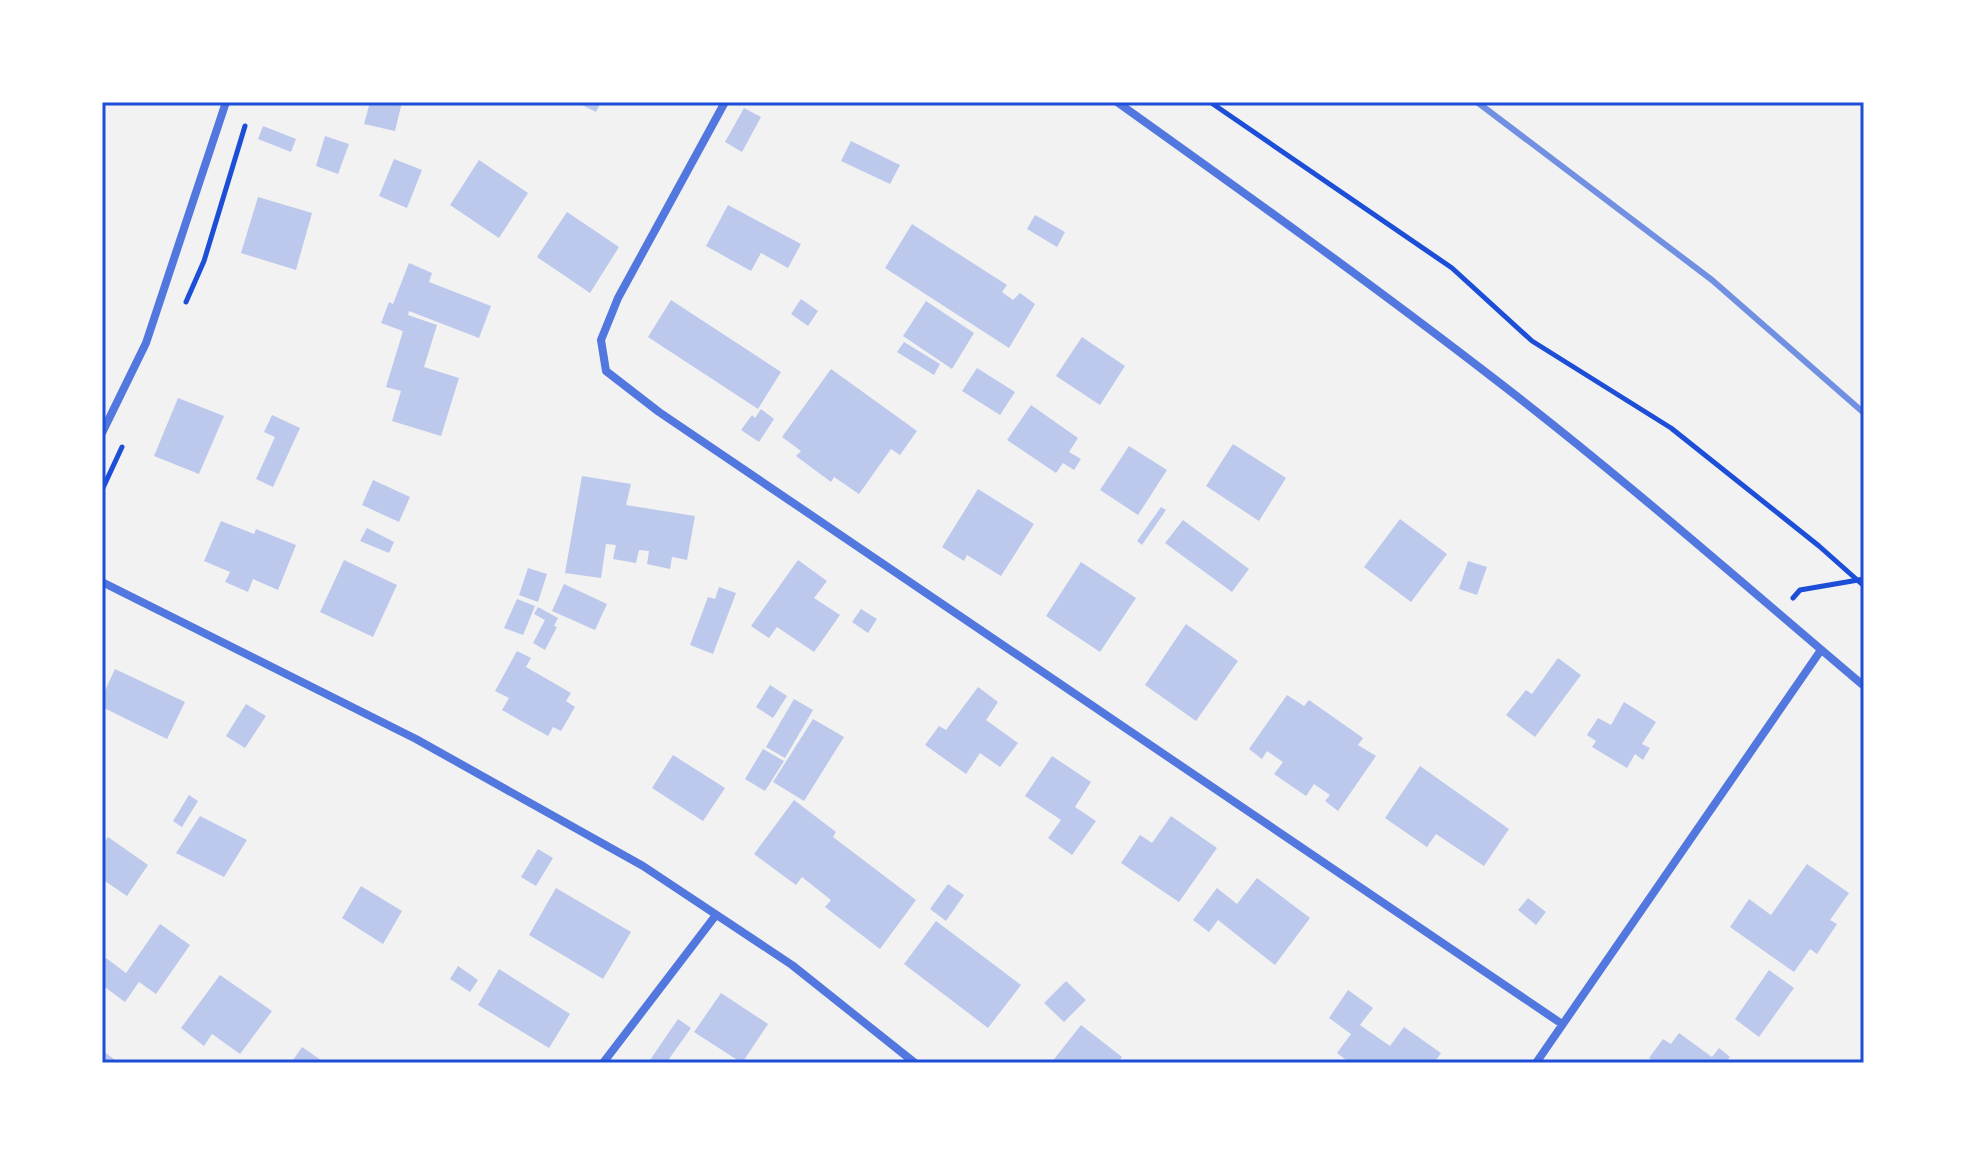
<svg xmlns="http://www.w3.org/2000/svg" width="1966" height="1165" viewBox="0 0 1966 1165" font-family="'Exo 2',sans-serif">
<style>
.building{fill:#bdc9ec}
.lines{fill:none;stroke-linecap:round;stroke-linejoin:round}
.path{stroke:#1d4ed8;stroke-width:5}
.minor{stroke:#5277de;stroke-width:8}
.rail{stroke:#7290e2;stroke-width:6}
.neatline{fill:none;stroke:#1d4ed8;stroke-width:3}
</style>
<rect width="100%" height="100%" fill="#f2f2f2"/>
<path class="building" d="M 370,102 L 402,102 L 395,131 L 364,124 Z
M 576,102 L 601,102 L 596,112 Z
M 744,108 L 761,117 L 742,152 L 725,142 Z
M 263,126 L 296,139 L 291,152 L 258,139 Z
M 325,136 L 349,144 L 338,174 L 316,166 Z
M 851,141 L 900,165 L 890,184 L 841,161 Z
M 394,159 L 422,170 L 407,208 L 379,196 Z
M 479,160 L 528,193 L 499,238 L 450,205 Z
M 258,197 L 312,213 L 296,270 L 241,253 Z
M 728,205 L 801,244 L 788,268 L 761,253 L 751,271 L 706,246 Z
M 567,212 L 619,247 L 590,293 L 537,257 Z
M 1035,215 L 1065,232 L 1057,247 L 1027,229 Z
M 912,224 L 1007,285 L 1002,292 L 1013,300 L 1020,293 L 1035,304 L 1009,348 L 885,268 Z
M 409,263 L 432,273 L 429,282 L 491,306 L 479,338 L 409,311 L 408,315 L 437,325 L 424,367 L 459,378 L 441,436 L 392,421 L 401,391 L 386,387 L 403,331 L 381,323 L 389,302 L 393,304 Z
M 801,299 L 818,311 L 808,326 L 791,314 Z
M 671,300 L 781,372 L 758,409 L 648,337 Z
M 926,301 L 974,333 L 952,369 L 903,336 Z
M 1082,337 L 1125,366 L 1100,405 L 1056,376 Z
M 904,342 L 940,364 L 934,375 L 897,352 Z
M 977,368 L 1015,392 L 1000,415 L 962,391 Z
M 831,369 L 917,431 L 900,455 L 891,449 L 859,494 L 834,477 L 831,482 L 796,456 L 801,451 L 782,437 Z
M 178,398 L 224,416 L 199,474 L 154,456 Z
M 1031,405 L 1078,438 L 1069,452 L 1081,459 L 1074,470 L 1063,463 L 1056,473 L 1007,440 Z
M 761,409 L 774,419 L 759,442 L 741,430 L 752,415 L 755,418 Z
M 272,415 L 300,428 L 273,487 L 256,479 L 275,437 L 264,432 Z
M 1233,444 L 1286,478 L 1259,521 L 1206,486 Z
M 1129,446 L 1167,470 L 1138,515 L 1100,490 Z
M 582,476 L 631,484 L 626,505 L 695,516 L 687,560 L 672,557 L 670,569 L 647,564 L 649,551 L 639,550 L 636,563 L 613,559 L 616,545 L 606,544 L 601,578 L 565,573 Z
M 373,480 L 410,497 L 399,522 L 362,505 Z
M 978,489 L 1034,524 L 1001,576 L 967,555 L 964,561 L 942,547 Z
M 1161,507 L 1166,510 L 1142,545 L 1137,541 Z
M 1400,519 L 1447,554 L 1411,602 L 1364,567 Z
M 1183,520 L 1249,569 L 1232,592 L 1165,543 Z
M 221,521 L 254,534 L 256,529 L 296,545 L 278,590 L 253,579 L 248,592 L 225,582 L 230,572 L 204,561 Z
M 367,528 L 394,542 L 389,553 L 360,541 Z
M 344,560 L 397,585 L 373,637 L 320,612 Z
M 798,560 L 827,581 L 814,598 L 840,615 L 814,652 L 777,627 L 769,638 L 751,626 Z
M 1468,561 L 1487,567 L 1477,595 L 1459,589 Z
M 1081,562 L 1136,598 L 1100,652 L 1046,616 Z
M 528,568 L 547,574 L 538,602 L 519,595 Z
M 564,584 L 607,604 L 595,630 L 552,611 Z
M 719,587 L 736,593 L 713,654 L 690,645 L 708,597 L 715,599 Z
M 517,599 L 535,606 L 523,635 L 504,628 Z
M 538,607 L 558,618 L 554,626 L 557,627 L 545,650 L 533,643 L 545,620 L 534,614 Z
M 861,609 L 877,619 L 868,633 L 852,622 Z
M 1186,624 L 1238,661 L 1196,721 L 1145,685 Z
M 517,651 L 531,658 L 526,667 L 571,693 L 566,701 L 575,707 L 561,731 L 553,727 L 548,736 L 502,710 L 509,698 L 495,691 Z
M 1558,658 L 1581,675 L 1535,737 L 1506,715 L 1526,690 L 1532,694 Z
M 115,669 L 185,702 L 167,739 L 102,707 L 102,697 Z
M 770,685 L 787,696 L 773,718 L 756,707 Z
M 978,687 L 998,702 L 986,720 L 1018,743 L 1000,767 L 980,753 L 966,774 L 925,745 L 939,726 L 946,730 Z
M 1287,695 L 1304,706 L 1309,700 L 1363,738 L 1358,745 L 1376,756 L 1338,811 L 1325,801 L 1330,795 L 1314,784 L 1306,796 L 1274,774 L 1283,762 L 1267,751 L 1262,759 L 1249,749 Z
M 794,699 L 813,710 L 785,758 L 766,747 Z
M 1624,702 L 1656,722 L 1642,744 L 1650,748 L 1643,760 L 1635,754 L 1627,768 L 1592,747 L 1596,741 L 1587,735 L 1598,718 L 1611,725 Z
M 246,704 L 266,716 L 245,748 L 226,736 Z
M 813,719 L 844,737 L 804,801 L 773,782 Z
M 763,749 L 784,761 L 765,791 L 745,779 Z
M 673,755 L 725,788 L 703,821 L 652,788 Z
M 1052,756 L 1091,782 L 1075,807 L 1096,821 L 1072,855 L 1048,838 L 1061,820 L 1025,796 Z
M 1420,766 L 1509,829 L 1484,866 L 1436,834 L 1427,847 L 1385,818 Z
M 189,795 L 198,801 L 182,827 L 173,821 Z
M 794,800 L 836,832 L 833,837 L 916,900 L 880,949 L 825,907 L 831,900 L 802,877 L 796,885 L 754,854 Z
M 200,816 L 247,840 L 224,877 L 176,853 Z
M 1171,816 L 1217,848 L 1179,902 L 1121,863 L 1140,835 L 1152,843 Z
M 108,837 L 148,865 L 127,896 L 102,879 L 104,865 L 102,846 Z
M 538,849 L 553,858 L 536,886 L 521,877 Z
M 1807,864 L 1849,893 L 1830,920 L 1837,924 L 1817,954 L 1810,949 L 1794,972 L 1730,927 L 1749,899 L 1771,915 Z
M 1257,878 L 1310,918 L 1275,965 L 1218,920 L 1209,932 L 1193,920 L 1217,888 L 1237,904 Z
M 948,884 L 964,895 L 946,921 L 930,909 Z
M 361,886 L 402,911 L 383,944 L 342,918 Z
M 556,888 L 631,932 L 603,979 L 529,935 Z
M 1528,898 L 1546,912 L 1536,925 L 1518,910 Z
M 936,921 L 1021,985 L 988,1028 L 904,964 Z
M 160,924 L 190,945 L 156,994 L 139,982 L 125,1002 L 102,985 L 102,963 L 106,958 L 126,973 Z
M 458,966 L 478,980 L 470,992 L 450,979 Z
M 499,969 L 570,1014 L 549,1048 L 478,1005 Z
M 1769,970 L 1794,988 L 1759,1037 L 1735,1019 Z
M 220,975 L 272,1011 L 240,1054 L 212,1034 L 204,1046 L 181,1028 Z
M 1066,981 L 1086,1000 L 1064,1022 L 1044,1003 Z
M 1348,990 L 1373,1008 L 1360,1025 L 1390,1046 L 1404,1027 L 1441,1053 L 1434,1063 L 1350,1063 L 1337,1053 L 1351,1034 L 1329,1018 Z
M 721,993 L 768,1024 L 742,1063 L 694,1032 Z
M 678,1019 L 691,1028 L 669,1059 L 675,1063 L 648,1063 Z
M 1081,1025 L 1122,1057 L 1118,1063 L 1051,1063 Z
M 1679,1033 L 1712,1057 L 1719,1048 L 1730,1057 L 1725,1063 L 1655,1063 L 1649,1058 L 1663,1039 L 1671,1044 Z
M 302,1047 L 325,1063 L 291,1063 Z
M 102,1050 L 119,1063 L 102,1063 Z"/>
<g class="lines">
<path class="path" d="M 1210,102 L 1452,268 L 1532,341 L 1671,428 L 1819,546 L 1864,586
M 186,302 L 204,261 L 245,126
M 102,490 L 122,447
M 1793,598 L 1800,590 L 1864,579"/>
<path class="minor" d="M 725,102 L 618,298 L 601,340 L 606,371 L 659,412 L 1562,1024
M 1117,102 C 1243,192 1369,282 1492,377 C 1620,475 1741,582 1864,686
M 102,433 L 146,343 L 226,102
M 102,582 L 416,739 L 643,866 L 792,965 L 915,1063
M 603,1063 L 716,915
M 1536,1063 L 1821,650"/>
<path class="rail" d="M 1477,102 L 1712,280 L 1864,413"/>
</g>
<rect width="1966" height="1165" fill="none" stroke="#ffffff" stroke-width="208"/>
<rect x="104" y="104" width="1758" height="957" class="neatline"/>
</svg>
